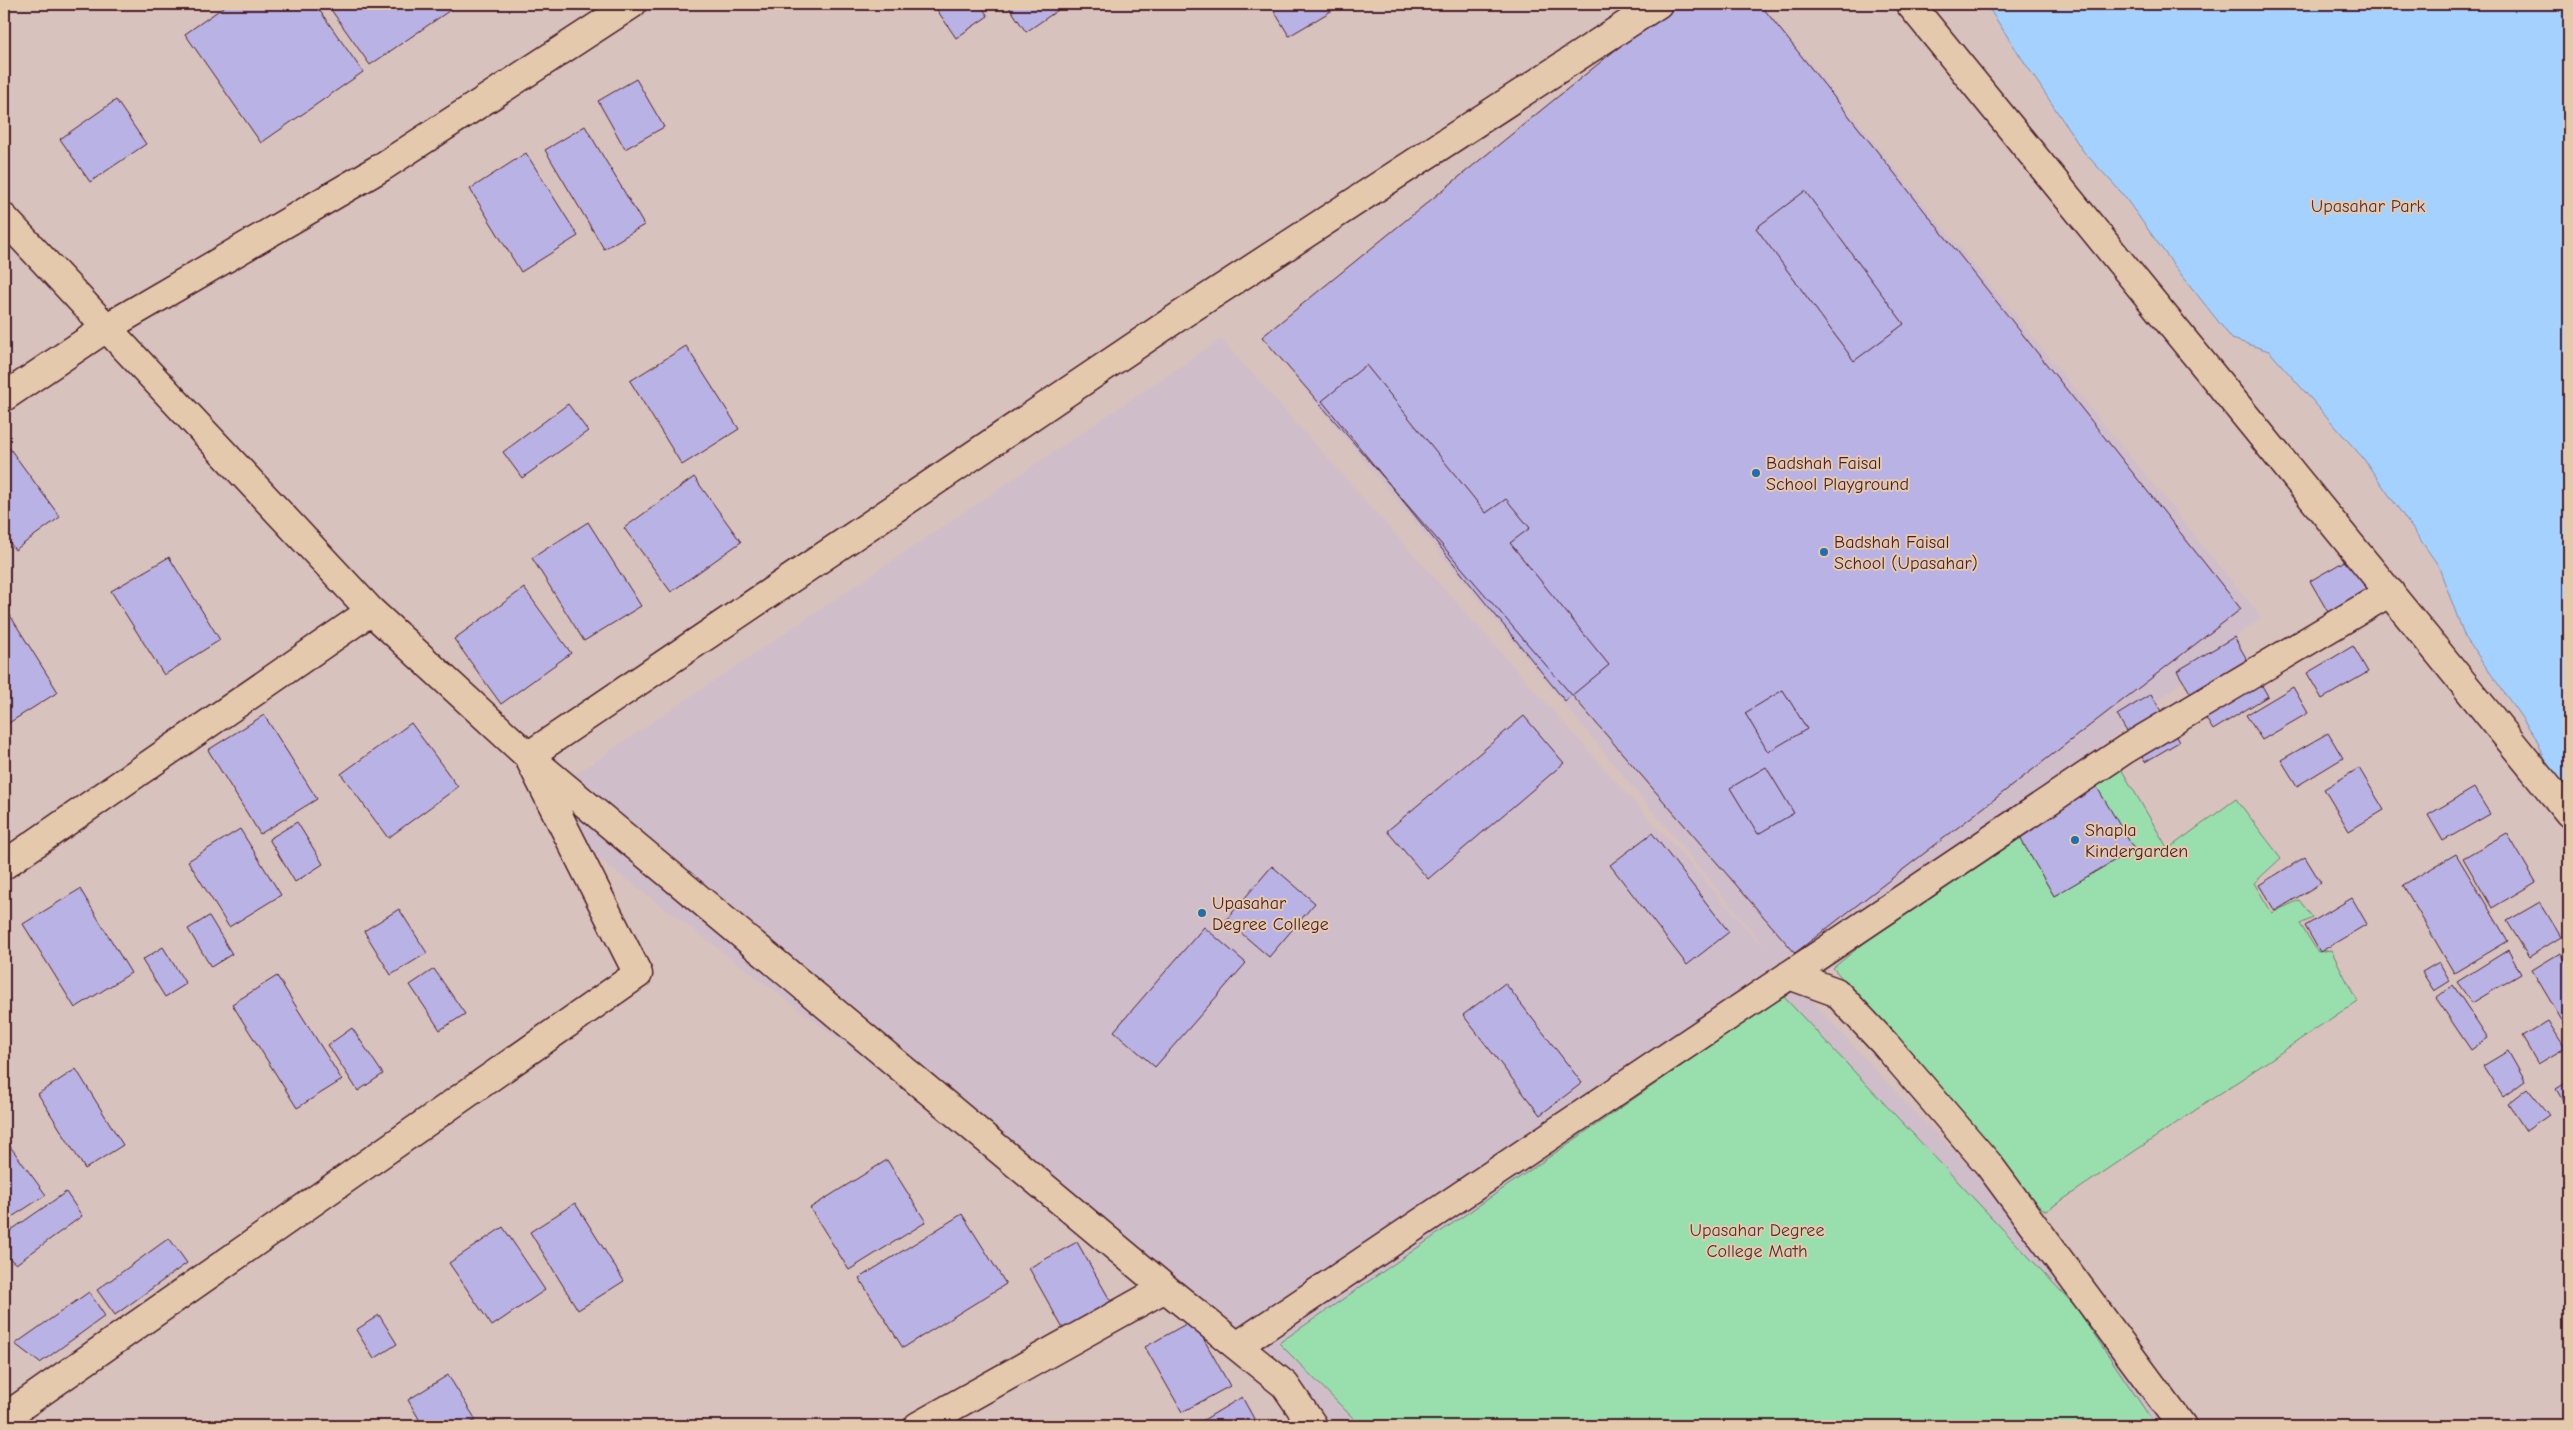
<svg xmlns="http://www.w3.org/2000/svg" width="2573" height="1430" viewBox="0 0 2573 1430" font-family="'Comic Neue',sans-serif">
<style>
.built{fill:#cfbdc9}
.green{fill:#98dfad;stroke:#717f6c}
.water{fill:#a4d1ff;stroke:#808aaa}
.building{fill:#b9b2e4;stroke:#4a1f2b}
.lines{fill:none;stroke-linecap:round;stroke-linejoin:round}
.minor-casing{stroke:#4a1f2b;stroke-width:31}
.minor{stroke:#e5c9ac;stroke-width:28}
.poi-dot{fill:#1f6fb2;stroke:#e5c9ac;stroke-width:2}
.labels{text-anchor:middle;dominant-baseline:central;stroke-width:4;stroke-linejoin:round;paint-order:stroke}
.park-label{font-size:18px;fill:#523238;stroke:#e5c9ac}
.poi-label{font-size:18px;fill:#4a1f2b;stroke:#e5c9ac;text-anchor:start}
</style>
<rect width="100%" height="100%" fill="#d8c2bd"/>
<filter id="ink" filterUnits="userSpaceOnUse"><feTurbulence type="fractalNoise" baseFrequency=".02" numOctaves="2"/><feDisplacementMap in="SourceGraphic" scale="10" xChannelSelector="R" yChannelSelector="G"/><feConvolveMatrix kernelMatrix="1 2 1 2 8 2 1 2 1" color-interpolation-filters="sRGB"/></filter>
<g filter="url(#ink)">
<path class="built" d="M 1672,4 L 1761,4 L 2261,617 L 1802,990 L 1914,1112 L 2027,1222 L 2184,1426 L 1331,1426 L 1228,1332 L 573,839 L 566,781 L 1221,339 L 1778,963 L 1262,337 Z"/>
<path class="green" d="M 2117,762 L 2168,849 L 2236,799 L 2281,858 L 2254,883 L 2272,913 L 2299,900 L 2313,918 L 2300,924 L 2318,952 L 2331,950 L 2357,1001 L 2046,1211 L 2037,1205 L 2019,1181 L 1833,968 L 1972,856 Z
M 1783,996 L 2075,1306 L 2156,1426 L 1361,1426 L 1279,1343 Z"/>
<path class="water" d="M 1986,4 L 2569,4 L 2569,789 L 2547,765 L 2536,738 L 2465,637 L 2438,565 L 2363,458 L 2269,351 L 2232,339 L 2173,264 L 2121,192 L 2083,151 Z"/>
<path class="building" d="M 228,4 L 315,4 L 363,72 L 261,143 L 185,34 Z
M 327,4 L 459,4 L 370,65 Z
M 933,4 L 980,4 L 988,16 L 956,38 Z
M 1007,4 L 1054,4 L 1058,10 L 1026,32 Z
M 1270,4 L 1343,4 L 1289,36 Z
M 1672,4 L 1760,4 L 2241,609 L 1795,953 L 1262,337 Z
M 636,79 L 664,127 L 625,149 L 598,101 Z
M 116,100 L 146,144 L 90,182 L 60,139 Z
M 585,126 L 644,225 L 604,249 L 545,150 Z
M 526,153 L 578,236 L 521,272 L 470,189 Z
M 1805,191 L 1904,324 L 1854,361 L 1756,228 Z
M 686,346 L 739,429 L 682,465 L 630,381 Z
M 1366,365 L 1486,513 L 1506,499 L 1530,528 L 1510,543 L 1609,665 L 1565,701 L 1322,401 Z
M 568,404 L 588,431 L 522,478 L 503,452 Z
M 5,442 L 60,517 L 15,550 L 4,535 Z
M 694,477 L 741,542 L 671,592 L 624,528 Z
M 588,522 L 641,606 L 584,641 L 532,558 Z
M 2369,547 L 2391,583 L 2332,619 L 2310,581 Z
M 169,557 L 220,640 L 164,675 L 111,591 Z
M 524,588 L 571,653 L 501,704 L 454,639 Z
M 6,609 L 58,692 L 4,726 L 4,610 Z
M 2234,637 L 2268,696 L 2213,730 L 2177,671 Z
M 2353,646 L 2368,672 L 2322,699 L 2307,673 Z
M 2293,687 L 2308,713 L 2262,740 L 2246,715 Z
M 1783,690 L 1807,729 L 1768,752 L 1745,713 Z
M 2151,694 L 2179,742 L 2145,762 L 2117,715 Z
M 264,715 L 317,799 L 260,834 L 208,750 Z
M 1524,716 L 1564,763 L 1428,879 L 1387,831 Z
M 411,723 L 458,787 L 388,838 L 341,774 Z
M 2328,733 L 2343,758 L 2297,786 L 2281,760 Z
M 1766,767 L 1794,813 L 1758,834 L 1730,788 Z
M 2359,768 L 2384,810 L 2349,831 L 2324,789 Z
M 2095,784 L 2134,849 L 2054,896 L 2016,831 Z
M 2474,788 L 2490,814 L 2443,841 L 2428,815 Z
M 297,822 L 323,864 L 295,882 L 269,839 Z
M 240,829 L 281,895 L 229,927 L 188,861 Z
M 1652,833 L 1729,932 L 1687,965 L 1610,865 Z
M 2507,833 L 2536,882 L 2492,908 L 2463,858 Z
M 2456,854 L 2508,941 L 2454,973 L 2403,885 Z
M 2305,857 L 2321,883 L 2275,911 L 2259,885 Z
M 1272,866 L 1315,903 L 1269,957 L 1226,920 Z
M 80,889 L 131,973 L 75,1008 L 23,924 Z
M 2352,898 L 2367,924 L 2320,952 L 2305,926 Z
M 2540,902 L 2561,937 L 2529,957 L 2507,921 Z
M 399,909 L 427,953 L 391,975 L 364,931 Z
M 209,916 L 232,954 L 211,967 L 188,929 Z
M 1204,927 L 1246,963 L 1155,1067 L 1114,1031 Z
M 163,947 L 186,984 L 165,997 L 142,960 Z
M 2508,950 L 2521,974 L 2472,1003 L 2457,982 Z
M 2560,953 L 2569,969 L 2569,1028 L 2567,1029 L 2532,970 Z
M 2439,962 L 2450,981 L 2434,991 L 2422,972 Z
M 434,969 L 465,1014 L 440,1030 L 410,985 Z
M 277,976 L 342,1080 L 297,1108 L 232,1004 Z
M 1505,983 L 1582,1083 L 1540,1115 L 1463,1015 Z
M 2453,985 L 2488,1038 L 2471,1050 L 2436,998 Z
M 2548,1021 L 2565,1048 L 2538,1064 L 2522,1037 Z
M 352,1028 L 383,1074 L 358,1091 L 328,1045 Z
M 2508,1051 L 2525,1081 L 2503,1097 L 2483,1066 Z
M 76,1069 L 123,1145 L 85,1169 L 38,1094 Z
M 2569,1081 L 2569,1111 L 2556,1089 Z
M 2527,1088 L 2549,1115 L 2526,1131 L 2508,1103 Z
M 9,1145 L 46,1195 L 4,1222 L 4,1149 Z
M 887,1160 L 926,1222 L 849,1270 L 810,1208 Z
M 66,1192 L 82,1216 L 16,1264 L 4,1254 L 4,1235 Z
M 575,1203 L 624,1281 L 578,1310 L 530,1232 Z
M 962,1214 L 1006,1284 L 903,1348 L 859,1278 Z
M 503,1227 L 545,1290 L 492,1326 L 449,1263 Z
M 169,1238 L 187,1263 L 115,1315 L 97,1290 Z
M 1077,1242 L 1114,1307 L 1066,1334 L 1029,1268 Z
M 89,1292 L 105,1316 L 40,1363 L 15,1344 Z
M 379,1315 L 397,1344 L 374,1359 L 356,1330 Z
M 1193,1320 L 1230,1386 L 1182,1412 L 1145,1347 Z
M 448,1375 L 476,1420 L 466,1426 L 423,1426 L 408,1400 Z
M 1242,1397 L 1258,1426 L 1196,1426 L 1195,1425 Z"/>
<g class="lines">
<g class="minor-casing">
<path id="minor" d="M 1910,4 L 2569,813
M 4,218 L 371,611 L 528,756 L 1165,1288 L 1285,1385 L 1313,1426
M 4,397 L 106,328 L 382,167 L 632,4
M 4,865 L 371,611
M 1789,975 L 1836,992 L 1885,1044 L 1989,1165 L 2182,1426
M 1237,1346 L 2126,749 L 2390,592
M 4,1418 L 638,974 L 528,756 L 1181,315 L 1658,4
M 918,1426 L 1165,1288"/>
</g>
<use href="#minor" class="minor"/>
</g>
</g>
<g class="poi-dot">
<circle cx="1756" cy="473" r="5"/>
<circle cx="1824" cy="552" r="5"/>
<circle cx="2075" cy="840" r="5"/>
<circle cx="1202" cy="913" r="5"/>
</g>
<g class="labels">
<g class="park-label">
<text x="2368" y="206">Upasahar Park</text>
<text x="1757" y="1230">Upasahar Degree<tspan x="1757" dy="21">College Math</tspan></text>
</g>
<g class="poi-label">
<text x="1766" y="463">Badshah Faisal<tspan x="1766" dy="21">School Playground</tspan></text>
<text x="1834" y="542">Badshah Faisal<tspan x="1834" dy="21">School (Upasahar)</tspan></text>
<text x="2085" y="830">Shapla<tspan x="2085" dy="21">Kindergarden</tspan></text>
<text x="1212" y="903">Upasahar<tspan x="1212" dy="21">Degree College</tspan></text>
</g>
</g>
<rect width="2573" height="1430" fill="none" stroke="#e5c9ac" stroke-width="20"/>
<rect x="10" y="10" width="2553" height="1410" fill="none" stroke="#4a1f2b" stroke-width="2" filter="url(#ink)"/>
</svg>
